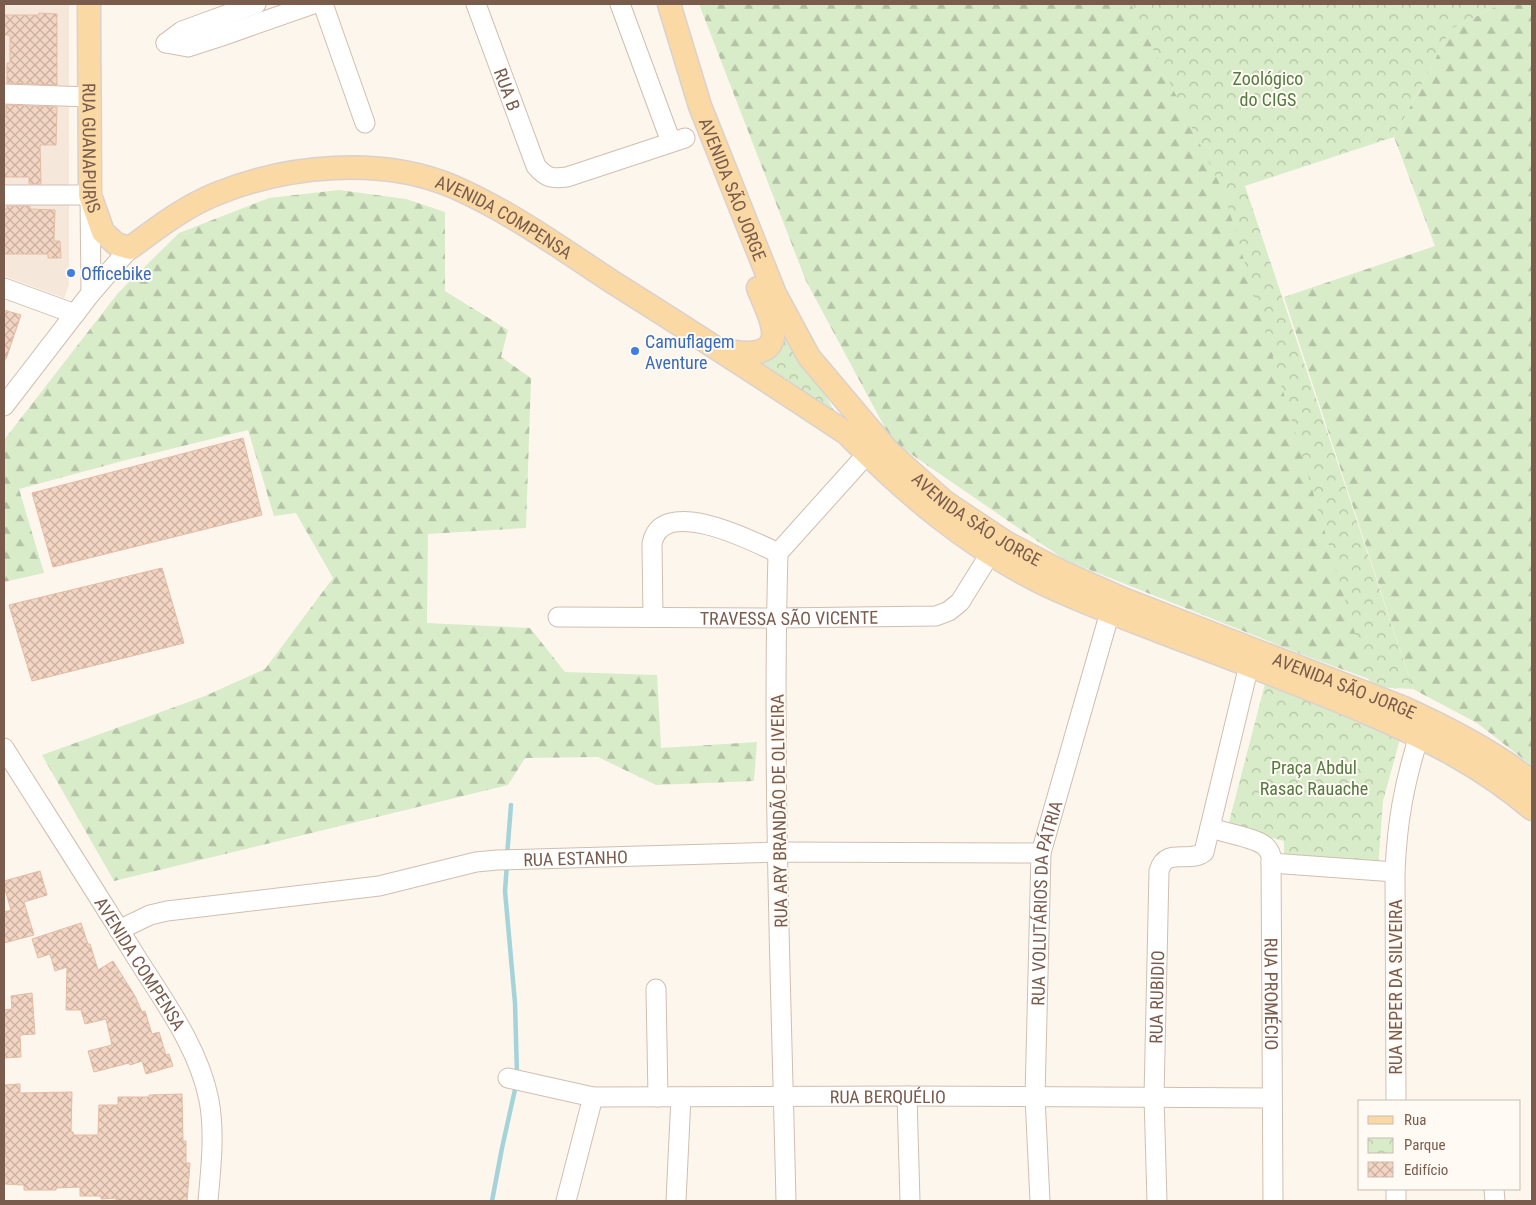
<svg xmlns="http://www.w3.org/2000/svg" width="1536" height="1205" viewBox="0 0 1536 1205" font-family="'Roboto Condensed',sans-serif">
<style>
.residential{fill:#f5e8da}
.forest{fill:url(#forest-firs)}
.park{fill:url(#park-crowns)}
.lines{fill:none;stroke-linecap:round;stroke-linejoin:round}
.stream{stroke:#a5d3da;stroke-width:4.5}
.building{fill:url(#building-cross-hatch);stroke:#e6bba3}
.minor-casing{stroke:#d1beb0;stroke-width:21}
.major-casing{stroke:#dad1cd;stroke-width:25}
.minor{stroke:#fff;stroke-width:19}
.major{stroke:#fbd9a5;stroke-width:22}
.shop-dot{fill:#3f7fe0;stroke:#fffaf3;stroke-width:2}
.labels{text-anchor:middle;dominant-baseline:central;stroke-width:4;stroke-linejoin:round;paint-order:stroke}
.park-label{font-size:18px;fill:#537a41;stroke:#fffaf3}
.street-label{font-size:18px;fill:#7a5c4d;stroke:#fffaf3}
.shop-label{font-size:18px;fill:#366cbe;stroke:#fffaf3;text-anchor:start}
</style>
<defs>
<pattern id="forest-firs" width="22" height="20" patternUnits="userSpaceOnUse" patternTransform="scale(1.25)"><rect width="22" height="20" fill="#d8ecc9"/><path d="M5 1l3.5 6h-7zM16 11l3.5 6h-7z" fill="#b4c2a5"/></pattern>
<pattern id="park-crowns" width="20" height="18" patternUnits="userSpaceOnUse" patternTransform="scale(1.25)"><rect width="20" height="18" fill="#d8ecc9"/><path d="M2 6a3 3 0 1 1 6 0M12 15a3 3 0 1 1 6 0" fill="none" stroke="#b4c2a5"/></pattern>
<pattern id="building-cross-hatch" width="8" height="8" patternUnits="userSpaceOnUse" patternTransform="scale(1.25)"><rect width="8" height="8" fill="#f3d5c3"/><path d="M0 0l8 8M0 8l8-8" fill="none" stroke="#cab0a1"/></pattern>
</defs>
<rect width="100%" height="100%" fill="#fdf6ec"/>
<path class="residential" d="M 4,4 L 69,4 L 69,285 L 64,298 L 4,276 Z"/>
<path class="forest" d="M 699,4 L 1170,4 L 1396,689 L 1306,656 L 1065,560 L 892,441 L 806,281 Z
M 1501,4 L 1532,4 L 1532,766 L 1477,723 L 1413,689 L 1284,297 L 1435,246 L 1394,137 L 1451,29 Z
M 339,190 L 406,199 L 445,212 L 445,291 L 508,330 L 501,357 L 531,378 L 526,528 L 428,534 L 427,623 L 530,628 L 565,672 L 657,675 L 661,748 L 757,742 L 754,781 L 656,785 L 598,757 L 525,758 L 508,785 L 114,881 L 42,755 L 205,696 L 265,669 L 333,578 L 296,513 L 274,516 L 248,430 L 130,459 L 19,489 L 44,573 L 4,582 L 4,440 L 118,293 L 179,233 L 269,198 Z"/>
<path class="park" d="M 1131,4 L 1501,4 L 1451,29 L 1394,137 L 1245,186 L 1413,689 L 1371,687 L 1224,193 Z
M 764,287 L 840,421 L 745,358 L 766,355 Z
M 1266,680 L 1400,739 L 1383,801 L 1378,868 L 1284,866 L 1284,841 L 1228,826 Z"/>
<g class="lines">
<path class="stream" d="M 507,856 L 511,805
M 507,863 L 505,891 L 515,1003 L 517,1075
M 492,1201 L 502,1148 L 516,1085"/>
</g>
<path class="building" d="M 39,13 L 57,14 L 57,85 L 7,83 L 7,63 L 10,63 L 10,35 L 4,35 L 4,15 L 39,15 Z
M 6,105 L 57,107 L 56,145 L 40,145 L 41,184 L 29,184 L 29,177 L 4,177 L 4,115 L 6,115 Z
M 7,206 L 30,206 L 30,209 L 55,210 L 54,241 L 60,241 L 61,258 L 48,258 L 48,254 L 4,254 L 4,209 L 7,209 Z
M 4,310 L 21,315 L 6,359 L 4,359 Z
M 243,438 L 262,515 L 53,567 L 32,493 Z
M 162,568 L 184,643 L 32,681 L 9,605 Z
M 40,871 L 47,895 L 24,902 L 34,935 L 4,943 L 4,912 L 11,910 L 4,886 L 4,881 Z
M 81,923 L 88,944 L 90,944 L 98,970 L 113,961 L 135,996 L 142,1012 L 145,1011 L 152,1034 L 159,1032 L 166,1055 L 169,1054 L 173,1066 L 146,1074 L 142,1061 L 130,1065 L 129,1063 L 94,1072 L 88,1051 L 112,1045 L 106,1019 L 85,1024 L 81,1010 L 66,1010 L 67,967 L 55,971 L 50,954 L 38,958 L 32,939 Z
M 32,993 L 35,1034 L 20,1035 L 21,1057 L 4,1058 L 4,1010 L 12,1009 L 11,996 Z
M 20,1084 L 20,1093 L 72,1092 L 71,1132 L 73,1132 L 74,1135 L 98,1135 L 99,1105 L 118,1105 L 118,1097 L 149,1097 L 149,1095 L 182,1094 L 183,1141 L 186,1141 L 186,1163 L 190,1163 L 187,1201 L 116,1201 L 116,1198 L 101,1199 L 101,1196 L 80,1196 L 80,1187 L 56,1188 L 56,1190 L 24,1190 L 24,1185 L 4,1184 L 4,1156 L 5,1156 L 4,1085 Z"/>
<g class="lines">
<g class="minor-casing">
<g id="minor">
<path d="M 323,4 L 365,123"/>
<path id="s1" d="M 476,4 L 536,166 C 546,178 552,179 567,177 L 685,138"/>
<path d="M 620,4 L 671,142"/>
<path d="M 166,43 L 188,47 L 219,37 L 313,4"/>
<path d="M 166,43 L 182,31 L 256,4"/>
<path d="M 4,94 L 90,97"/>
<path d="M 4,195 L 90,195 L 91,293"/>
<path d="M 4,288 L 75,314"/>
<path d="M 4,406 L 91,293 L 130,248"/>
<path d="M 653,616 L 652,544 C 661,494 753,541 778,553"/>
<path id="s2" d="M 558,617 L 777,618 L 936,616 L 949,611 L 960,602 L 990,554"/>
<path id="s3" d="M 4,748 C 47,816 91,884 133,952 C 162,999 198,1045 209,1100 C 215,1133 211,1167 208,1201"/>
<path id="s4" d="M 1210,828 C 1223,832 1256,838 1265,846 C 1268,849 1270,852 1271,856 L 1273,1201"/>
<path d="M 1271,863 L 1395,872"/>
<path id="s5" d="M 119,930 L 150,915 L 167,911 L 379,886 L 476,862 L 497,860 L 778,852 L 1041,853"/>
<path d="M 656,989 L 658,1097"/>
<path id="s6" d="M 508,1078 L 593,1097 L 907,1096 L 1272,1098"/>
<path d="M 907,1096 L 910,1201"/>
<path d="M 1396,1101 L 1395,872 C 1397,822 1404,784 1419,736"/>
<path d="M 1494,1189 L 1495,1201"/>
<path d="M 566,1201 L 593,1097"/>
<path d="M 676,1201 L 681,1097"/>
<path d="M 786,1201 C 781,986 772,768 778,553 L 867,454"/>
<path id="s7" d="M 1040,1201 L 1035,1097 L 1041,853 L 1110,612"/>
<path id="s8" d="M 1157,1201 L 1154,1097 L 1159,871 C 1166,846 1190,864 1204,852 L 1249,665"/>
<path d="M 1396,1201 L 1396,1189"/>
</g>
</g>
<g class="major-casing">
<g id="major">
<path id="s9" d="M 89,4 L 90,195 L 103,232 L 116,244 L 130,248 C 157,228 184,207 216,194 C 287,165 381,156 454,187 C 511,212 562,249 614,283 C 692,332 769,382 846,433 C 904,492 968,547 1044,584 C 1082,602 1122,617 1161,632 C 1232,659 1303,685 1372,715 C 1431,741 1483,767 1532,809"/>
<path id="s10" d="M 669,4 L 700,106 L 775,294 L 809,357 L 889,452 L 945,502 L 1005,542 L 1062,572 L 1123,599 L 1404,708 C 1448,728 1495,752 1532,782"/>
<path d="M 722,349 C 736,353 770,359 773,337 C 775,323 763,301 758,288"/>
</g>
</g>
<use href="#minor" class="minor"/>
<use href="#major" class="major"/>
</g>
<g class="shop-dot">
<circle cx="71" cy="273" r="5"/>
<circle cx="635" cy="351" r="5"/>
</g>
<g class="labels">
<g class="park-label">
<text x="1268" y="78">Zoológico<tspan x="1268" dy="21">do CIGS</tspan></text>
<text x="1314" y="767">Praça Abdul<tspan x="1314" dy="21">Rasac Rauache</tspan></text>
</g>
<g class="street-label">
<text stroke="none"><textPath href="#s1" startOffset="91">RUA B</textPath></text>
<text stroke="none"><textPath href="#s9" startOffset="144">RUA GUANAPURIS</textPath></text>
<text stroke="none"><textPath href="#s10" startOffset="196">AVENIDA SÃO JORGE</textPath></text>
<text stroke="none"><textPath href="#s9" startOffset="666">AVENIDA COMPENSA</textPath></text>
<text stroke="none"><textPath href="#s10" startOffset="616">AVENIDA SÃO JORGE</textPath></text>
<text stroke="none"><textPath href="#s2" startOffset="231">TRAVESSA SÃO VICENTE</textPath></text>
<text stroke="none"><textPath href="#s10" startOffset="1021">AVENIDA SÃO JORGE</textPath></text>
<text transform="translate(779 811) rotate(-91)">RUA ARY BRANDÃO DE OLIVEIRA</text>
<text stroke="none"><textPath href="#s5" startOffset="465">RUA ESTANHO</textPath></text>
<text stroke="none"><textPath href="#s7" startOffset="299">RUA VOLUTÁRIOS DA PÁTRIA</textPath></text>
<text stroke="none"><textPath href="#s3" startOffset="255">AVENIDA COMPENSA</textPath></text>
<text transform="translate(1395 987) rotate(-90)">RUA NEPER DA SILVEIRA</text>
<text stroke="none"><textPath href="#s4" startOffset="208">RUA PROMÉCIO</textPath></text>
<text stroke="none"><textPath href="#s8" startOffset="204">RUA RUBIDIO</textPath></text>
<text stroke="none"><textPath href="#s6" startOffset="382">RUA BERQUÉLIO</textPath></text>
</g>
<g class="shop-label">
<text x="81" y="273">Officebike</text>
<text x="645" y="341">Camuflagem<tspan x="645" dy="21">Aventure</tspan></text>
</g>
</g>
<rect width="1536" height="1205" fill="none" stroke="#7a5c4d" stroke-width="10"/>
<rect x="1358" y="1100" width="162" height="90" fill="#fffaf3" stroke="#cabbb1"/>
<rect x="1368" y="1116" width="25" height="8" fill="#fbd9a5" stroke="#cabbb1"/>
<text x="1404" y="1125" font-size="15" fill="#7a5c4d">Rua</text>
<rect x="1368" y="1138" width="25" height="15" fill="url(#park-crowns)" stroke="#cabbb1"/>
<text x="1404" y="1150" font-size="15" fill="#7a5c4d">Parque</text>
<rect x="1368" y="1162" width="25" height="15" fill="url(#building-cross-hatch)" stroke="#cabbb1"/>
<text x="1404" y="1175" font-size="15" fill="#7a5c4d">Edifício</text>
</svg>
